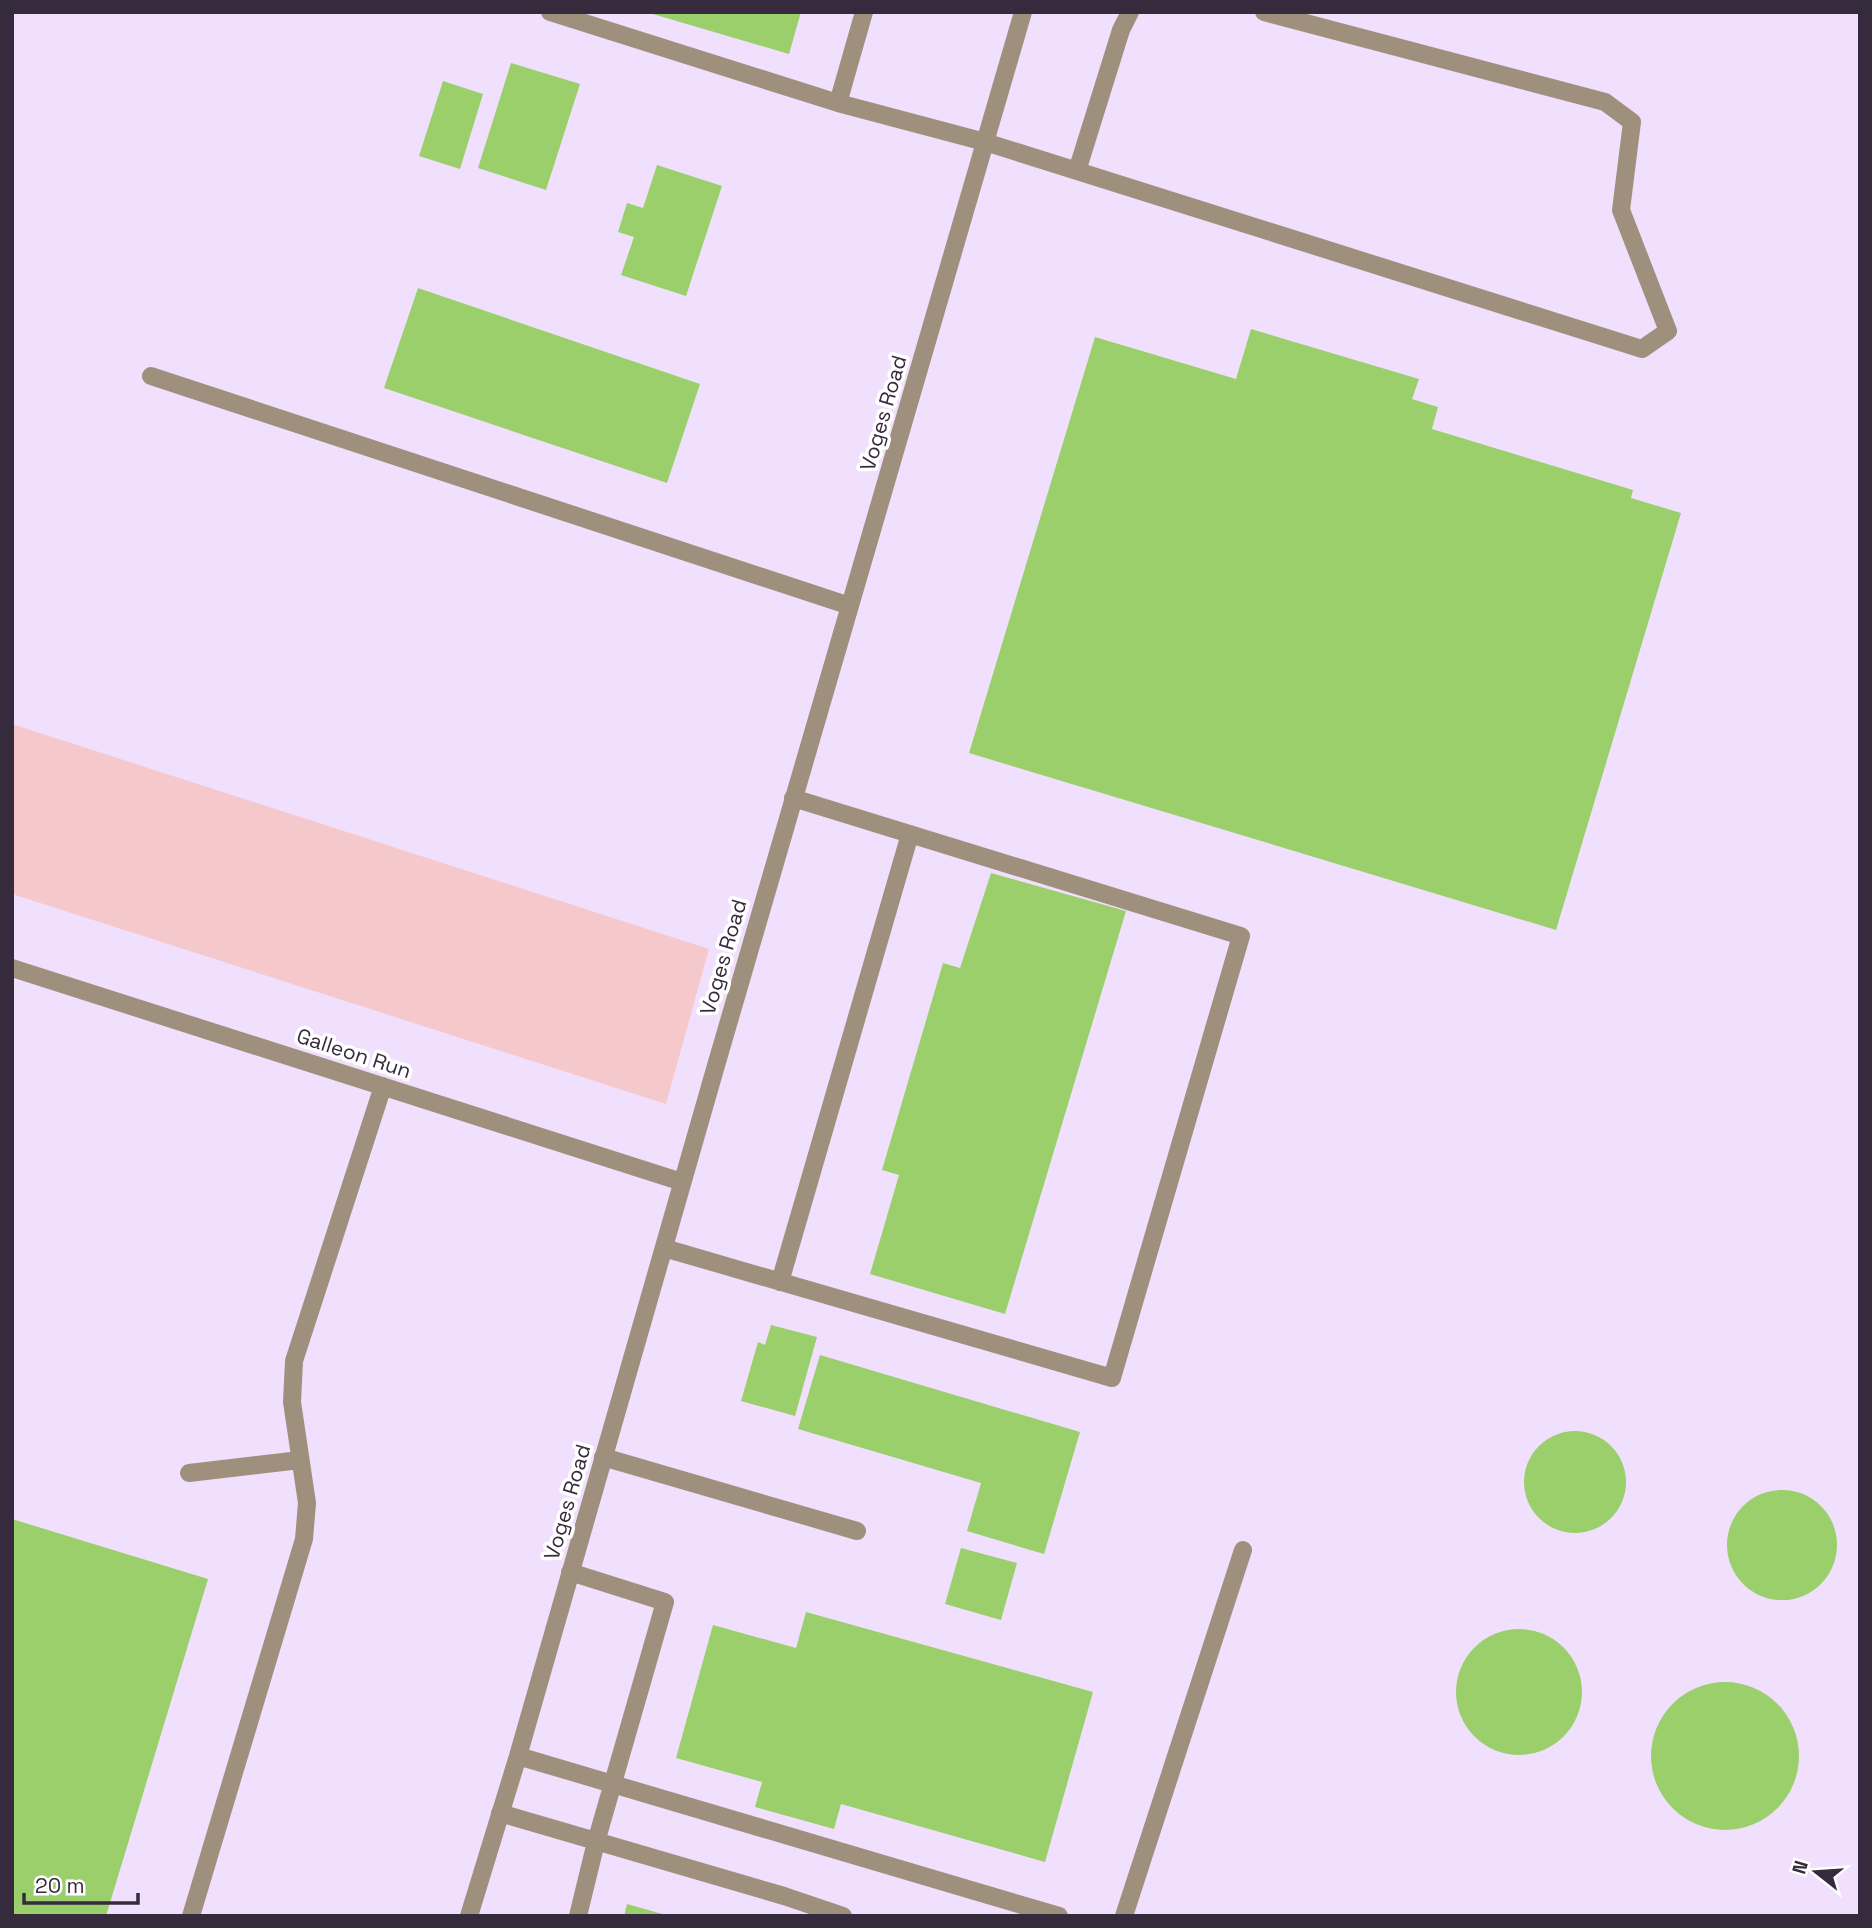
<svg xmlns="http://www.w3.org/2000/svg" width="1872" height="1928" viewBox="0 0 1872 1928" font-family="'Space Grotesk',sans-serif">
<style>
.green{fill:#f5c8cc}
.building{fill:#9bcf6c}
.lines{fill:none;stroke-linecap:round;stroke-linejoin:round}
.minor{stroke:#9f907e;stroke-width:18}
.labels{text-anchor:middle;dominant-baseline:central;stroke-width:7;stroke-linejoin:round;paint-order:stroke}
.street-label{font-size:21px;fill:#362b3d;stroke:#fff}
</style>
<rect width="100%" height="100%" fill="#f1e0fd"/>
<path class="green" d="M 12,724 L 709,949 L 666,1104 L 12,894 Z"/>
<path class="building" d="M 646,12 L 801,12 L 789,54 Z
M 511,63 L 580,84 L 546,190 L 478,168 Z
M 443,81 L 483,94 L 460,169 L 419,156 Z
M 657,165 L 722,186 L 686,296 L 621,275 L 634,237 L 618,232 L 627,203 L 643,208 Z
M 418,288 L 700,384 L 667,483 L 384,388 Z
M 1251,329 L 1419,379 L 1412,399 L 1438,407 L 1432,429 L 1633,490 L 1631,498 L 1681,513 L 1556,930 L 969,753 L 1095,337 L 1236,379 Z
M 991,873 L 1126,911 L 1005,1314 L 870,1274 L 899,1175 L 882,1170 L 943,963 L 960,968 Z
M 771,1325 L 817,1337 L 795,1416 L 741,1401 L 758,1342 L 765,1345 Z
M 820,1355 L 1080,1432 L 1044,1554 L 967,1531 L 981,1483 L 798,1429 Z
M1524 1482a51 51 0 1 1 102 0a51 51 0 1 1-102 0Z
M1727 1545a55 55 0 1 1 110 0a55 55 0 1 1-110 0Z
M 12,1519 L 208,1579 L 106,1916 L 12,1916 Z
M 961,1548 L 1017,1563 L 1001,1620 L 945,1604 Z
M 806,1612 L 1093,1692 L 1045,1862 L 841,1804 L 834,1829 L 755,1807 L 762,1782 L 676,1758 L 713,1625 L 796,1648 Z
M1456 1692a63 63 0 1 1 126 0a63 63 0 1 1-126 0Z
M1651 1756a74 74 0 1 1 148 0a74 74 0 1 1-148 0Z
M 627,1904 L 666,1915 L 665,1916 L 624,1916 Z"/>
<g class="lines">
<path class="minor" d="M 550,12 L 838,103 L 985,142 L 1642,349 L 1668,331 L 1621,210 L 1632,122 L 1605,102 L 1264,12
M 838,103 L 864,12
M 1077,171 L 1121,30 L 1130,12
M 151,376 L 850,606
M 12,968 L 682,1182
M 664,1248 L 1112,1378 L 1241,936 L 793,798
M 780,1282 L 910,834
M 603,1457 L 857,1531
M 189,1473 L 300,1460
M 570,1572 L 665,1602 L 596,1842 L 578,1916
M 518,1756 L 1059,1916
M 500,1813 L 784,1896 L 843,1916
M 191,1916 L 304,1539 L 307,1503 L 292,1402 L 294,1361 L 383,1086
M 469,1916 L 518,1756 L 715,1069 L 1023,12
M 1124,1916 L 1243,1550"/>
</g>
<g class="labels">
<g class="street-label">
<text transform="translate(883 413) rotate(-74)">Voges Road</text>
<text transform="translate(723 957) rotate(-74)">Voges Road</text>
<text transform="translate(354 1053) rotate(18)">Galleon Run</text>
<text transform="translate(567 1502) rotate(-74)">Voges Road</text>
</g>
</g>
<rect width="1872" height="1928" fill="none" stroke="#362b3d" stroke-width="28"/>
<g transform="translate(1816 1872) rotate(287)" stroke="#ffffff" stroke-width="5" paint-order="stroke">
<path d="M0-5L12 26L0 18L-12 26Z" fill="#362b3d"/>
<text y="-10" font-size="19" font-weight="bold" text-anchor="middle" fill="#362b3d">N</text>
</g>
<path d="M24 1893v10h114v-10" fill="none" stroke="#362b3d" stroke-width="3.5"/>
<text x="35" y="1893" font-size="21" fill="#362b3d" stroke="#ffffff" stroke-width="5" paint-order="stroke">20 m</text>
</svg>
